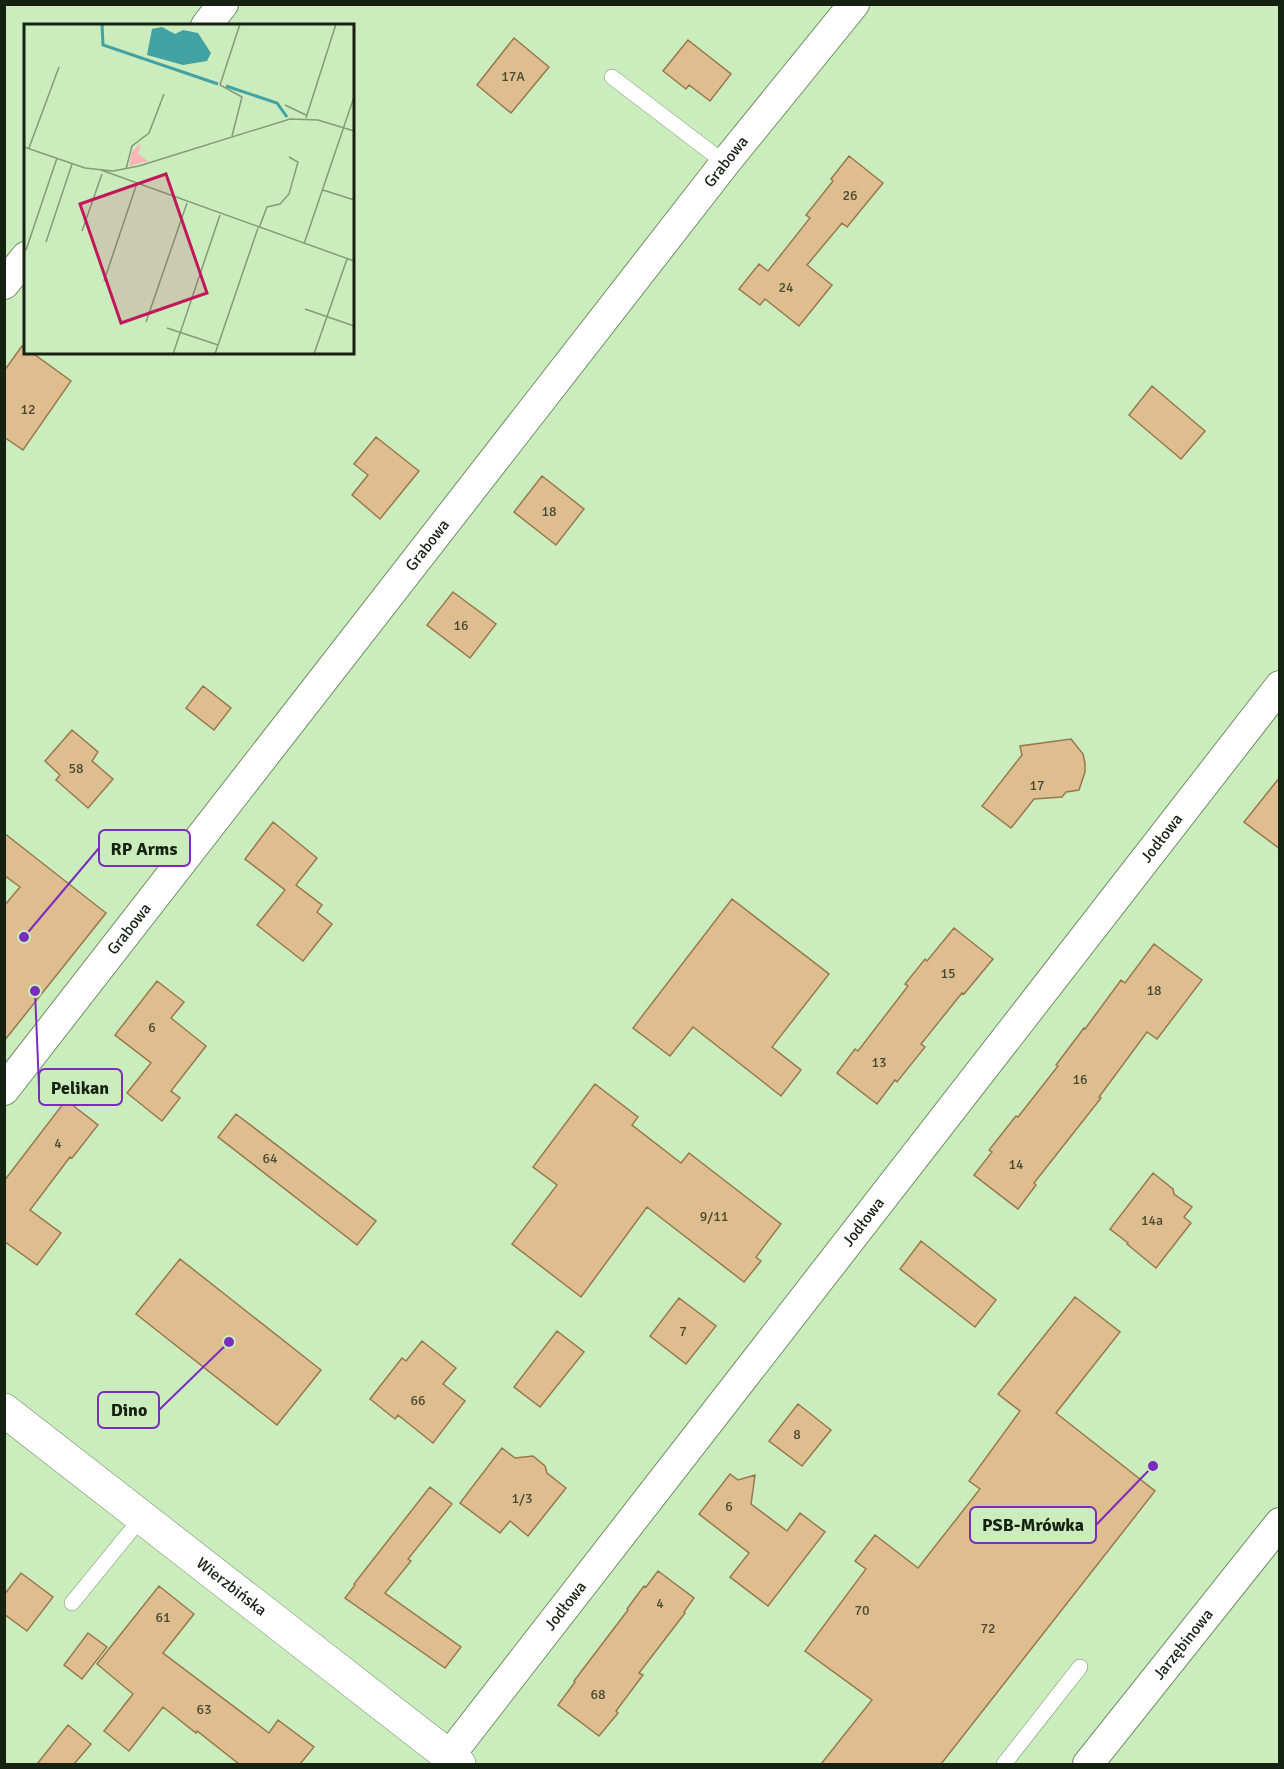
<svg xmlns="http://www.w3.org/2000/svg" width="1284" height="1769" viewBox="0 0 1284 1769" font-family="Signika,sans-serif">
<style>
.building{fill:#debe8f;stroke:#98794c;stroke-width:1.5}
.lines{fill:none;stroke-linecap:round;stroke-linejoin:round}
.service-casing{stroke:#718f64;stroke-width:16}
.minor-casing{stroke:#718f64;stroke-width:32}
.tertiary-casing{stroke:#718f64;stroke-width:34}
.service{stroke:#fff;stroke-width:15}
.minor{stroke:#fff;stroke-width:30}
.tertiary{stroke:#fff;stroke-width:33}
.labels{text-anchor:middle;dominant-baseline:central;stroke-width:6;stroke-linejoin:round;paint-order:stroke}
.number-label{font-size:14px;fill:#484930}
.street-label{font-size:16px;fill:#162211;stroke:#cbecbd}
.inset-river{fill:none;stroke:#42a1a3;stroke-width:3}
.inset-road{fill:none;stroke:#839b78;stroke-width:1.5}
.view{fill:#c2185b;fill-opacity:0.15;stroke:#c2185b;stroke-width:3}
.inset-edge{fill:none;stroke:#162211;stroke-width:3}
.leader{fill:none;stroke:#7b2cbf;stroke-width:2}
.callout-dot{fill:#7b2cbf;stroke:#cbecbd;stroke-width:2}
.callout{fill:#cbecbd;stroke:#7b2cbf;stroke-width:2}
.callout-label{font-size:18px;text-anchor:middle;font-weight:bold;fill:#162211}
</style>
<rect width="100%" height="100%" fill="#cbecbd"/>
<path class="building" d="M 514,38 L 549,67 L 511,113 L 477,85 Z
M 688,40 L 731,74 L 710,101 L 689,85 L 686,89 L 663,71 Z
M 849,156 L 883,183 L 847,227 L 842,223 L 807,265 L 832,285 L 799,326 L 765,299 L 760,305 L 739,289 L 759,264 L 768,271 L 810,218 L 806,215 L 833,181 L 831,179 Z
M 22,346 L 26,348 L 26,352 L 31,352 L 71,381 L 23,450 L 4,437 L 4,371 Z
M 1152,386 L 1205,431 L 1181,459 L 1129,415 Z
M 376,437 L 419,471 L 380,519 L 352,495 L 368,475 L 354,464 Z
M 542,476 L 584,509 L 556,545 L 514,512 Z
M 453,592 L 496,624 L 470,658 L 427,625 Z
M 203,686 L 231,708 L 214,730 L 186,708 Z
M 72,730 L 98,752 L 92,761 L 113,779 L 88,808 L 56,780 L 60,775 L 45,761 Z
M 1071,739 L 1083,754 L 1085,763 L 1085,772 L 1079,790 L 1066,792 L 1062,797 L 1034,799 L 1011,828 L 982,806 L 1022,755 L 1020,746 Z
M 1280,777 L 1280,849 L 1244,822 Z
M 273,822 L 317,858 L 296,885 L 322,905 L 317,912 L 332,924 L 303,961 L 257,925 L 285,890 L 245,859 Z
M 4,833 L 106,913 L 4,1041 L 4,906 L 20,887 L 4,875 Z
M 732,899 L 829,974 L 772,1047 L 801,1070 L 781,1096 L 693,1027 L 670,1056 L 633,1028 Z
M 954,928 L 993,959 L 964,994 L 962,993 L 921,1044 L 925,1047 L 897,1082 L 895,1080 L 877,1104 L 837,1073 L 855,1049 L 858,1051 L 908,986 L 905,984 L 925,959 L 927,961 Z
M 1154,944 L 1202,980 L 1157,1039 L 1147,1032 L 1099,1097 L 1101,1098 L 1034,1183 L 1036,1185 L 1018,1209 L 974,1175 L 992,1152 L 989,1150 L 1016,1116 L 1018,1117 L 1058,1066 L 1056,1065 L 1084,1028 L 1085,1029 L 1121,980 L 1125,983 Z
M 157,981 L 184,1002 L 171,1018 L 206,1046 L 171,1091 L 180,1098 L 162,1121 L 127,1093 L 151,1063 L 115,1035 Z
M 595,1084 L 638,1117 L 632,1125 L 681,1163 L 689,1153 L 781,1224 L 756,1257 L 761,1261 L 744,1282 L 647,1207 L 581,1297 L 512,1244 L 557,1185 L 533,1167 Z
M 66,1100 L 98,1125 L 72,1158 L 70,1157 L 30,1210 L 61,1233 L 37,1265 L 5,1242 L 4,1243 L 4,1181 Z
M 236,1114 L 376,1221 L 357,1245 L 218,1137 Z
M 1153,1173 L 1173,1189 L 1174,1194 L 1192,1207 L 1184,1217 L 1191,1223 L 1156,1268 L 1127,1244 L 1128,1243 L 1110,1229 Z
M 921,1241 L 996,1300 L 975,1327 L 900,1269 Z
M 180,1259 L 321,1370 L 277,1425 L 136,1314 Z
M 1075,1297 L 1120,1332 L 1056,1413 L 1155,1491 L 941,1764 L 821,1764 L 872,1700 L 805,1651 L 866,1569 L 855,1561 L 875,1535 L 918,1568 L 980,1489 L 969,1481 L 1020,1411 L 998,1394 Z
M 679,1298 L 716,1326 L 686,1364 L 650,1336 Z
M 557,1331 L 584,1352 L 540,1407 L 514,1387 Z
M 422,1341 L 456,1368 L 443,1384 L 465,1401 L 433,1443 L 398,1415 L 395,1419 L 370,1399 L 402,1358 L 406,1361 Z
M 798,1404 L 831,1430 L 802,1466 L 769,1441 Z
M 502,1448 L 515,1458 L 533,1456 L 545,1466 L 547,1473 L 566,1488 L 528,1536 L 510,1521 L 500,1533 L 460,1503 Z
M 730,1474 L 738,1480 L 755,1475 L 751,1504 L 787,1531 L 800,1513 L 825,1532 L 768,1606 L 730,1577 L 749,1553 L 699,1514 Z
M 430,1487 L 452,1504 L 408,1559 L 411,1561 L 385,1593 L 461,1647 L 445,1668 L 345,1598 L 355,1585 L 354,1584 Z
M 658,1571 L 694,1598 L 684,1612 L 685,1613 L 639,1673 L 643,1675 L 616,1711 L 618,1713 L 599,1736 L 558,1705 L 575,1682 L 574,1681 L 628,1610 L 627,1609 L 644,1586 L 646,1587 Z
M 21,1573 L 53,1597 L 27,1631 L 4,1614 L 4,1595 Z
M 159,1586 L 194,1614 L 163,1653 L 269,1733 L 278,1720 L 314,1747 L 300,1764 L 239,1764 L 197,1731 L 196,1733 L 163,1707 L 129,1751 L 104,1731 L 133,1694 L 97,1664 Z
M 88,1633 L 107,1647 L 82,1679 L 64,1665 Z
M 68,1725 L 91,1744 L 74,1764 L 37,1764 Z"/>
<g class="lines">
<g class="service-casing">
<path id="service" d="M 612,77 L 725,163
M 72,1603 L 142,1517
M 1004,1764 L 1080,1667"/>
</g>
<g class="minor-casing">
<g id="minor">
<path d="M 206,26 L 223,4"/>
<path d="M 4,284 L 26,257"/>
<path id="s1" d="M 4,1090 L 725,163 L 854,4"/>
<path id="s2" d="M 449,1756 L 1280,686"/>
<path id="s3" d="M 1088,1764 L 1280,1523"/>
</g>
</g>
<g class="tertiary-casing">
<g id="tertiary">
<path id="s4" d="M 4,1410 L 459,1764"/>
</g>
</g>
<use href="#service" class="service"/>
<use href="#minor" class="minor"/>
<use href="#tertiary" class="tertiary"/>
</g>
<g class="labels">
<g class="number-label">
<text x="513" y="76">17A</text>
<text x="850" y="195">26</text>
<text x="786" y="287">24</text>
<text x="28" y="409">12</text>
<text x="549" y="511">18</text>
<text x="461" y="625">16</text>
<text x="76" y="768">58</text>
<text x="1037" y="785">17</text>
<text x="948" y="973">15</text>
<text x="1154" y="990">18</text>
<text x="152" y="1027">6</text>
<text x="879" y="1062">13</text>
<text x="1080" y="1079">16</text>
<text x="58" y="1143">4</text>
<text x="270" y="1158">64</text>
<text x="1016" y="1164">14</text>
<text x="714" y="1216">9/11</text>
<text x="1152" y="1220">14a</text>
<text x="683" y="1331">7</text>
<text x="418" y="1400">66</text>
<text x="797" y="1434">8</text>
<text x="522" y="1498">1/3</text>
<text x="729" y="1506">6</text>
<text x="660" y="1603">4</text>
<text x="862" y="1610">70</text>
<text x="163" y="1617">61</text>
<text x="988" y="1628">72</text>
<text x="598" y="1694">68</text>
<text x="204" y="1709">63</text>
</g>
<g class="street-label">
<text stroke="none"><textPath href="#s1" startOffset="1176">Grabowa</textPath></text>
<text stroke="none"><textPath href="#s1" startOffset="690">Grabowa</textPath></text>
<text stroke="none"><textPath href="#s2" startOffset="1162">Jodłowa</textPath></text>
<text stroke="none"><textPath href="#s1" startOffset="204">Grabowa</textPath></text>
<text stroke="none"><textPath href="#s2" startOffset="676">Jodłowa</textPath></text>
<text stroke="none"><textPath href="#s4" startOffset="288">Wierzbińska</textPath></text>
<text stroke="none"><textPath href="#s2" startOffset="190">Jodłowa</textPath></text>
<text stroke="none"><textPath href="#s3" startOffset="153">Jarzębinowa</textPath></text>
</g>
</g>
<g transform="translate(24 24)">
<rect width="330" height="330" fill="#cbecbd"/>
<path d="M 117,119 L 114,130 L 124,137 L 105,142 L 108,128 Z" fill="#fab3b6"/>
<path d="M 138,3 L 151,10 L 159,6 L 174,9 L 187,29 L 183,37 L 159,41 L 123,31 L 128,5 Z" fill="#42a1a3"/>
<path class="inset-river" d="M 78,0 L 79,21 L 194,60M 202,62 L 253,79 L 263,93"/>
<path class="inset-road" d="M 261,81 L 282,91M 282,94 L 312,0M 208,112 L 218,73 L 196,61 L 216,0M 0,123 L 61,144 L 89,147 L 115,142 L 266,95 L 294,96 L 330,107M 5,124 L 35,43M 102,145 L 108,122 L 125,109 L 140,70M 77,146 L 330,237M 299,166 L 330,176M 235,204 L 243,183 L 256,180 L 265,170 L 274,138 L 265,133M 58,207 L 78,150M 22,218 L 48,140M 280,220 L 330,73M 2,226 L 33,134M 80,257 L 112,162M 281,285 L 330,302M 122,298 L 163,179M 143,304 L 194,321M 149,330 L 196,191M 191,330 L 234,204M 290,330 L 323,235"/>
<path class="view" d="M 142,150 L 183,269 L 97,299 L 56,180 Z"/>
<rect width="330" height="330" class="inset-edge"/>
</g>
<path class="leader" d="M24 937L99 848M35 991L39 1087M229 1342L159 1410M1153 1466L1096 1525"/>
<g class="callout-dot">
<circle cx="24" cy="937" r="6"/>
<circle cx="35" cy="991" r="6"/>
<circle cx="229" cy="1342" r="6"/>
<circle cx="1153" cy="1466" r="6"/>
</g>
<g class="callout">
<rect x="99" y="830" width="91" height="36" rx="6"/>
<rect x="39" y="1069" width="83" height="36" rx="6"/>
<rect x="98" y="1392" width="61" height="36" rx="6"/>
<rect x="970" y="1507" width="126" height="36" rx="6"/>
</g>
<g class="callout-label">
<text x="144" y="855">RP Arms</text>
<text x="80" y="1094">Pelikan</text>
<text x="129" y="1416">Dino</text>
<text x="1033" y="1531">PSB-Mrówka</text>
</g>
<rect width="1284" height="1769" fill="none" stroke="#162211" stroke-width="12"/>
</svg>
